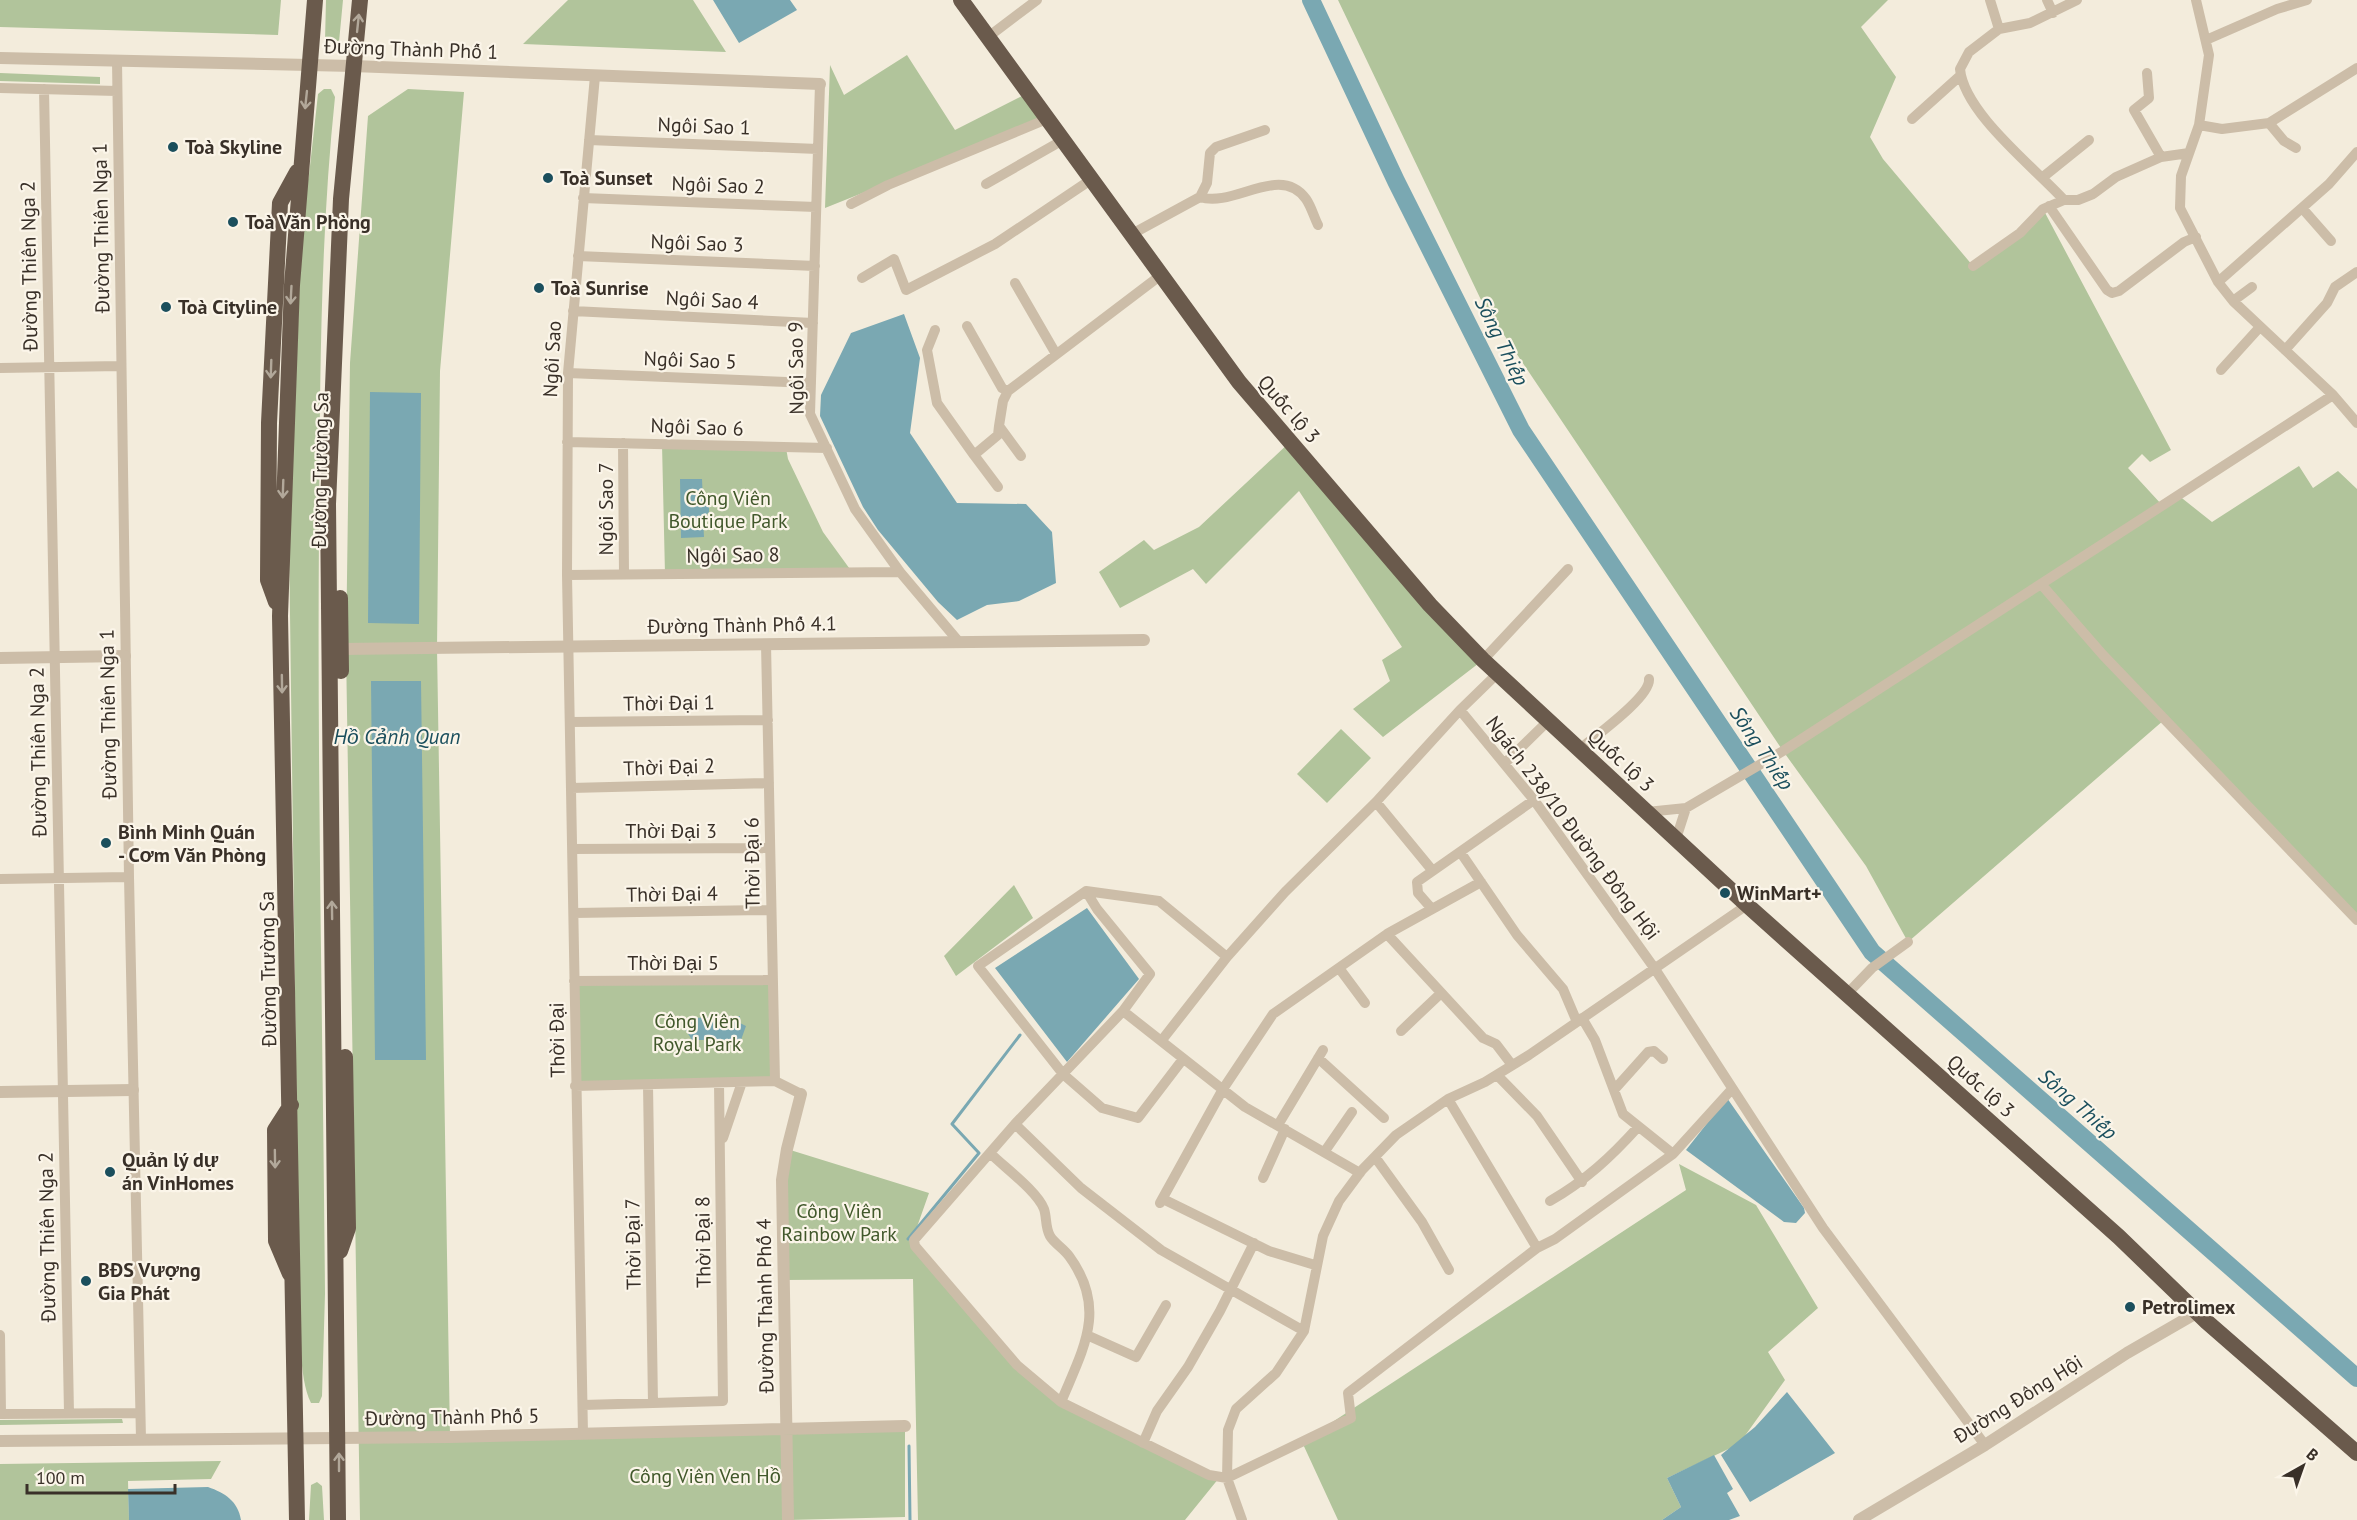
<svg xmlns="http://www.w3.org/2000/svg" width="2357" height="1520" viewBox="0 0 2357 1520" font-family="'PT Sans',sans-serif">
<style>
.green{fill:#b1c49b}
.water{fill:#7aa8b2}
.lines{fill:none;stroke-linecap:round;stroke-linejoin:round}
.stream{stroke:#7aa8b2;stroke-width:3}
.river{stroke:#7aa8b2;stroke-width:18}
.minor{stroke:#ccbda8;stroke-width:10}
.tertiary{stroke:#ccbda8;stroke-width:12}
.trunk{stroke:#6a5a4c;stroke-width:16}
.oneway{stroke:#b2a89a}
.poi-dot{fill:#1b4f5d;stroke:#fbf5e9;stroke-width:2}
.labels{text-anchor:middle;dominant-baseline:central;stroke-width:4.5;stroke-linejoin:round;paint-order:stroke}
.street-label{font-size:20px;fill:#393028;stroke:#fbf5e9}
.poi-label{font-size:20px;font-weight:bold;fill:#393028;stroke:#fbf5e9;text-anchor:start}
.park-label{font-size:20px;fill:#41582b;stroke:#fbf5e9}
.water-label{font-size:21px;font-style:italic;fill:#1b4f5d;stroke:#fbf5e9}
</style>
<rect width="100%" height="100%" fill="#f3ecdc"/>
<path class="green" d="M 0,0 L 281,0 L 278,35 L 0,27 Z
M 326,0 L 343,0 L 339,42 L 332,44 L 325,41 Z
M 568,0 L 693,0 L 726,52 L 523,44 Z
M 1338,0 L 1888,0 L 1861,27 L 1896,77 L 1870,137 L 1883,159 L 1973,266 L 2043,209 L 2171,450 L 2150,462 L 2142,454 L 2128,468 L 2162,505 L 2178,495 L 2212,522 L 2299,466 L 2313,488 L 2338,471 L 2357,489 L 2357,919 L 2164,720 L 1908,942 L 1866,866 L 1783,751 L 1482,302 Z
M 907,55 L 955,130 L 1028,93 L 1047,119 L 825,208 L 830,65 L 844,95 Z
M 0,73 L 100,77 L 100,84 L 0,81 Z
M 324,89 L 331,89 L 335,97 C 320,239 320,387 319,530 C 317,785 323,1039 325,1294 L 322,1396 L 319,1403 L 311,1403 C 298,1377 301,1324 299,1294 L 289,538 L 303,203 L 309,175 L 318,94 Z
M 408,89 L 464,92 L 440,371 L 437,648 L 450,1437 L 905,1426 L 905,1517 L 788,1520 L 360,1520 L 346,649 L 350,363 L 368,116 Z
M 1290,442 L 1483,660 L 1383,737 L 1353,709 L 1390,681 L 1382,660 L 1402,647 L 1299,491 L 1206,584 L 1193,569 L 1120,608 L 1099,572 L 1144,540 L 1154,550 L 1199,527 Z
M 662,444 L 786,448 L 788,459 L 823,532 L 852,572 L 665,574 Z
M 1341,729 L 1371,758 L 1327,803 L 1297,774 Z
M 1014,885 L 1033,918 L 956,976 L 944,956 Z
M 773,980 L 775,1081 L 575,1086 L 574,981 Z
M 787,1149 L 929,1193 L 912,1241 L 1017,1365 L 1061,1402 L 1219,1478 L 1185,1520 L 918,1520 L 913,1279 L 784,1280 Z
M 1679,1164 L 1756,1205 L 1818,1308 L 1768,1352 L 1785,1380 L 1739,1444 L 1667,1478 L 1681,1507 L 1662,1520 L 1338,1520 L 1302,1442 L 1686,1190 Z
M 122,1419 L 123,1423 L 0,1425 L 0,1420 Z
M 221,1461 L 211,1479 L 128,1481 L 129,1520 L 0,1520 L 0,1464 Z
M 317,1482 L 322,1486 L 324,1520 L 309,1520 L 311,1485 Z"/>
<path class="water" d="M 713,0 L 790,0 L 797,10 L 739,43 Z
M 904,314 L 920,358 L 910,433 L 957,503 L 1026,504 L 1052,532 L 1056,583 L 1019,601 L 987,605 L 957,620 L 938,602 L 878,530 L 863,507 L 820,416 L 821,395 L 851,333 Z
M 370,392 L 421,393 L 419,624 L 368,623 Z
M 680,479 L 702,479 L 703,501 L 709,507 L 709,512 L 703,518 L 704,537 L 681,538 Z
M 371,681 L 421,681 L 426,1060 L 375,1060 Z
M 1087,908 L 1139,979 L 1067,1062 L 995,968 Z
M 740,1016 L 740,1023 L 746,1026 L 741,1040 L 692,1040 L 685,1029 L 693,1018 Z
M 1727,1098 L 1804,1208 L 1805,1213 L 1796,1223 L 1784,1222 L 1686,1150 Z
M 1787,1392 L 1835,1453 L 1750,1502 L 1721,1455 L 1755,1427 Z
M 1714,1455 L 1733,1489 L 1727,1493 L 1740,1516 L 1729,1520 L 1662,1520 L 1681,1507 L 1667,1478 Z
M 208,1487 C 225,1493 238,1501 241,1520 L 129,1520 L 128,1489 Z"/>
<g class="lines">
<path class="stream" d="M 908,1239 L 979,1153 L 952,1124 L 1020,1035
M 909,1446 L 910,1520"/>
<path class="river" d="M 1311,0 L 1396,181 L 1521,430 L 1872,952 L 2357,1378"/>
<path class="minor" d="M 1990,0 L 1999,29
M 2047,0 L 2053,13
M 2196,0 L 2209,55 L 2199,125 L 2181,176 L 2180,208 L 2218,282 L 2233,301 L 2333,395 L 2357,423
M 988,37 L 1037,0
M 2206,40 L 2277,9 L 2307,0
M 117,61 L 129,877 L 141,1439
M 2147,73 L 2149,98 L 2134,110 L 2161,157
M 820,84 L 810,414 L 855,509 L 900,572 L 959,642
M 0,88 L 117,91
M 44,89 L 69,1413
M 1912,119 L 1961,75
M 2269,123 L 2284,141 L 2296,148
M 2199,125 L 2222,129 L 2269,123 L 2357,68
M 589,140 L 818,149
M 2043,177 L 2089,140
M 986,184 L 1063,140
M 1200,197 C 1234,208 1280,163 1306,199 C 1311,206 1314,217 1318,225
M 583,198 L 816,207
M 2064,200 C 2034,167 1964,113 1960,69 L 1969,52 L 1999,29 L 2030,23 L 2077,0
M 851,204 L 888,185 L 1047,119
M 2049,206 L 2107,290 L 2112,293 L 2119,291 L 2184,242 L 2196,237
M 2302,208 L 2331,241
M 1132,234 L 1200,197 L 1207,183 L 1210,153 L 1216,147 L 1265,130
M 578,256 L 815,266
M 1973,266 L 2020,233 L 2043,209 L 2064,200 L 2078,200 L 2093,194 L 2116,177 L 2161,157 L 2189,153
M 862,278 L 894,259 L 906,290 L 995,244 L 1092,179
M 2218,282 L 2329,184 L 2357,152
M 1015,283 L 1056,354
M 2233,301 L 2252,287
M 573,311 L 813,323
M 967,326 L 1002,388 L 1008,391
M 935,330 L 927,350 L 937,403 L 974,455 L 998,435 L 999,426
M 2285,350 L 2327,303 L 2335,287 L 2357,272
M 0,368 L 120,366
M 2221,370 L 2259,328
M 568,373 L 811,383
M 567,442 L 827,448
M 623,443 L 624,574
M 974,455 L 998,487
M 1021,456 L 999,426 L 1003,401 L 1008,391 L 1161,275
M 567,575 L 900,572
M 2041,584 L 2103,655 L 2357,920
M 766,644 L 775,1081
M 1483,660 L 1568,569
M 1460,710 L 1534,800 L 1655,969 L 1823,1228 L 1985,1445
M 571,722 L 768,720
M 1580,749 C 1594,737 1651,697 1649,679
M 1505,763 L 1548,721
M 571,788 L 769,783
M 1376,802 L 1432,870
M 1647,812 L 1686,808 L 1783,751 L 2333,395
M 1676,839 L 1686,808
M 572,849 L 770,848
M 1461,853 L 1517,935 L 1563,989 L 1577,1022
M 0,879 L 129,877
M 1086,891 L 1097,909 L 1150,974 L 1123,1011 L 1245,1107 L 1360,1173
M 1432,909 L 1418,893 L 1417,882 L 1534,800
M 574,913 L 771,910
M 1387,934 L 1483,1038 L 1496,1044 L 1512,1065
M 1339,968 L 1365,1003
M 574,981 L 773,980
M 1847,994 L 1872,968 L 1908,942
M 1582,1018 L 1595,1040 L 1623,1114 L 1673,1154
M 1401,1031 L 1441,993
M 1162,1040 L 1227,957 L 1285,892 L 1376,802 L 1460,710 L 1497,674
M 1318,1058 L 1384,1118
M 1183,1059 L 1138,1118 L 1102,1108 L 1063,1074 L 978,966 L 1086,891 L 1159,901 L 1227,957
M 1497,1075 L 1537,1116 L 1582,1182
M 648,1085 L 653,1403
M 575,1086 L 775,1081 L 801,1094
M 1614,1090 L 1648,1052 L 1654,1051 L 1663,1059
M 1448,1099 L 1537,1248
M 1015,1124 L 1081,1188 L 1161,1250 L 1304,1331
M 1278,1125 L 1323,1050
M 723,1138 L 742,1082
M 1325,1151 L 1352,1112
M 990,1153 C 1004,1167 1037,1191 1044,1209 C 1047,1218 1045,1227 1050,1236 C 1054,1243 1063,1248 1069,1256 C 1108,1309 1083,1349 1061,1402 L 1209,1475 L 1227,1478 L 1351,1418 L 1348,1393 L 1537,1248 L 1555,1239 L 1673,1154 L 1732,1089
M 1375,1157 L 1422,1222 L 1449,1270
M 1263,1178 L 1285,1129
M 1163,1199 L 1269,1251 L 1315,1265
M 1550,1201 C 1585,1181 1611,1157 1638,1127
M 1160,1203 L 1223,1089 L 1273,1014 L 1387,934 L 1481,882
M 0,1335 L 1,1414
M 1089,1336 L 1136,1357 L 1166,1305
M 1061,1402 L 1017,1365 L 915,1246 L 914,1240 L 1015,1124 L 1123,1011
M 583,1405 L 723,1401 L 719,1083
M 0,1414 L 140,1413
M 583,1434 L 567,575 L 568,373 L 595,76
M 1143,1443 L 1157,1411 L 1188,1367 L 1220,1311 L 1254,1243
M 1242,1520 L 1227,1478 L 1228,1430 L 1236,1409 L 1276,1373 L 1304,1331 L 1323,1236 L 1339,1201 L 1362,1170 L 1396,1135 L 1448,1099 L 1485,1082 L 1529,1055 L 1747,905"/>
<path class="tertiary" d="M 0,58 L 353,66 L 820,84
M 341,649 L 1144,640
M 0,658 L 125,656
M 0,1092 L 133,1090
M 0,1441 L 450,1437 L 905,1426
M 788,1520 L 782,1180 L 787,1149 L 801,1094
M 1859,1520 L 1985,1445 L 2127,1353 L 2198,1312"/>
<path class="trunk" d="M 961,0 L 1239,382 L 1430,605 L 1483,660 L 1747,905 L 2119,1237 L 2207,1322 L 2357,1453
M 340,598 L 341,671
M 276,602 L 268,580 L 269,423 L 280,203 L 297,172
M 340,1251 L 348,1228 L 345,1057
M 290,1274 L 276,1241 L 275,1130 L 291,1105
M 297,1520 L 280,616 L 292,285 L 315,0
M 338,1520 L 328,504 L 341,199 L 360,0"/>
</g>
<defs><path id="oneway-shaft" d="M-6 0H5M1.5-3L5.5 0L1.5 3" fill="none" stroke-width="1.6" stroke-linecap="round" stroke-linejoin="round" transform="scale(1.5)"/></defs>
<g class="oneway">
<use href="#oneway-shaft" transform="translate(358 23) rotate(-84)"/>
<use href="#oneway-shaft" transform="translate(306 100) rotate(96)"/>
<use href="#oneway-shaft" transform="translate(291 295) rotate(93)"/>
<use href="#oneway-shaft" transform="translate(271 369) rotate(92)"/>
<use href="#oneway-shaft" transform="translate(283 489) rotate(92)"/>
<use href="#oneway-shaft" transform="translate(282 684) rotate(89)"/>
<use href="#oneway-shaft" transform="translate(332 910) rotate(-91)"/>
<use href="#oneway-shaft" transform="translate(275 1159) rotate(89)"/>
<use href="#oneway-shaft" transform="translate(339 1462) rotate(-90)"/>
</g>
<g class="poi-dot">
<circle cx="173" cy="147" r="6"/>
<circle cx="548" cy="178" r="6"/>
<circle cx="233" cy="222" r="6"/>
<circle cx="539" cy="288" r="6"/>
<circle cx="166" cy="307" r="6"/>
<circle cx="106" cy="843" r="6"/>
<circle cx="1725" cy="893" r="6"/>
<circle cx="110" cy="1172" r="6"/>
<circle cx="86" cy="1281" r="6"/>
<circle cx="2130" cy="1307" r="6"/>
</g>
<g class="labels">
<g class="street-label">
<text transform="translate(411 49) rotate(2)">Đường Thành Phố 1</text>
<text transform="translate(704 126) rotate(2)">Ngôi Sao 1</text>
<text transform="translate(718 185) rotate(2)">Ngôi Sao 2</text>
<text transform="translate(101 228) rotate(-91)">Đường Thiên Nga 1</text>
<text transform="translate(697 243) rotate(2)">Ngôi Sao 3</text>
<text transform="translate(29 266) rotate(-91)">Đường Thiên Nga 2</text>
<text transform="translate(712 300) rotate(3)">Ngôi Sao 4</text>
<text transform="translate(552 359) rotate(-87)">Ngôi Sao</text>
<text transform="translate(690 360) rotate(2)">Ngôi Sao 5</text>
<text transform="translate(796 368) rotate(-91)">Ngôi Sao 9</text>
<text transform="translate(1289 409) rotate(49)">Quốc lộ 3</text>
<text transform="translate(697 427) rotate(2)">Ngôi Sao 6</text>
<text transform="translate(320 470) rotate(-89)">Đường Trường Sa</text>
<text transform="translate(606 509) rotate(-90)">Ngôi Sao 7</text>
<text transform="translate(733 555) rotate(-1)">Ngôi Sao 8</text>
<text transform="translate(742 625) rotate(-1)">Đường Thành Phố 4.1</text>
<text transform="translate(669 703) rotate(-1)">Thời Đại 1</text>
<text transform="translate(108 714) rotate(-91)">Đường Thiên Nga 1</text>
<text transform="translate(38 752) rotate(-91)">Đường Thiên Nga 2</text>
<text transform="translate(1621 760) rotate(43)">Quốc lộ 3</text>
<text transform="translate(669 767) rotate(-2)">Thời Đại 2</text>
<text transform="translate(1573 828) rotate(53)">Ngách 238/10 Đường Đông Hội</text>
<text x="671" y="831">Thời Đại 3</text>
<text transform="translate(752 863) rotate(-91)">Thời Đại 6</text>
<text transform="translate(672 894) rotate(-1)">Thời Đại 4</text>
<text x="673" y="963">Thời Đại 5</text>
<text transform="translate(268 969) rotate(-91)">Đường Trường Sa</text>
<text transform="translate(557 1040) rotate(-91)">Thời Đại</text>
<text transform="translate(1981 1086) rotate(42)">Quốc lộ 3</text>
<text transform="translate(47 1237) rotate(-91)">Đường Thiên Nga 2</text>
<text transform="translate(703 1242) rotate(-91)">Thời Đại 8</text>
<text transform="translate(633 1244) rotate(-91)">Thời Đại 7</text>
<text transform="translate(765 1306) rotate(-91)">Đường Thành Phố 4</text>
<text transform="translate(2018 1399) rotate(-32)">Đường Đông Hội</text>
<text transform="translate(452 1417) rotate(-1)">Đường Thành Phố 5</text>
</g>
<g class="poi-label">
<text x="185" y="147">Toà Skyline</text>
<text x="560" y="178">Toà Sunset</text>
<text x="245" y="222">Toà Văn Phòng</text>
<text x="551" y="288">Toà Sunrise</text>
<text x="178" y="307">Toà Cityline</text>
<text x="118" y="832">Bình Minh Quán<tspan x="118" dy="23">- Cơm Văn Phòng</tspan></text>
<text x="1737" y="893">WinMart+</text>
<text x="122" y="1160">Quản lý dự<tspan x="122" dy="23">án VinHomes</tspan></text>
<text x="98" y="1270">BĐS Vượng<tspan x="98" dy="23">Gia Phát</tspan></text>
<text x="2142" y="1307">Petrolimex</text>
</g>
<g class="park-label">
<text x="728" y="498">Công Viên<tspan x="728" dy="23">Boutique Park</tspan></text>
<text x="697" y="1021">Công Viên<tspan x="697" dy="23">Royal Park</tspan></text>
<text x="839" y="1211">Công Viên<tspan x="839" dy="23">Rainbow Park</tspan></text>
<text x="705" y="1476">Công Viên Ven Hồ</text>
</g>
<g class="water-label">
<text transform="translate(1502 341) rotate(64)">Sông Thiếp</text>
<text x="397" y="736">Hồ Cảnh Quan</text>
<text transform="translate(1762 748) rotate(56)">Sông Thiếp</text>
<text transform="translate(2078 1104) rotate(41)">Sông Thiếp</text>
</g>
</g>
<g transform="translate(2303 1466) rotate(40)" stroke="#fbf5e9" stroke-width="4.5" paint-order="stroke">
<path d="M0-4.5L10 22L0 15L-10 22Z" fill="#393028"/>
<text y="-9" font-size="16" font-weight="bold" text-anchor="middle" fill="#393028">B</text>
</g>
<path d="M27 1484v9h148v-9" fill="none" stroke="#393028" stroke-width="3"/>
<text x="36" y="1484" font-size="18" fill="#393028" stroke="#fbf5e9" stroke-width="4.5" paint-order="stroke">100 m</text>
</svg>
